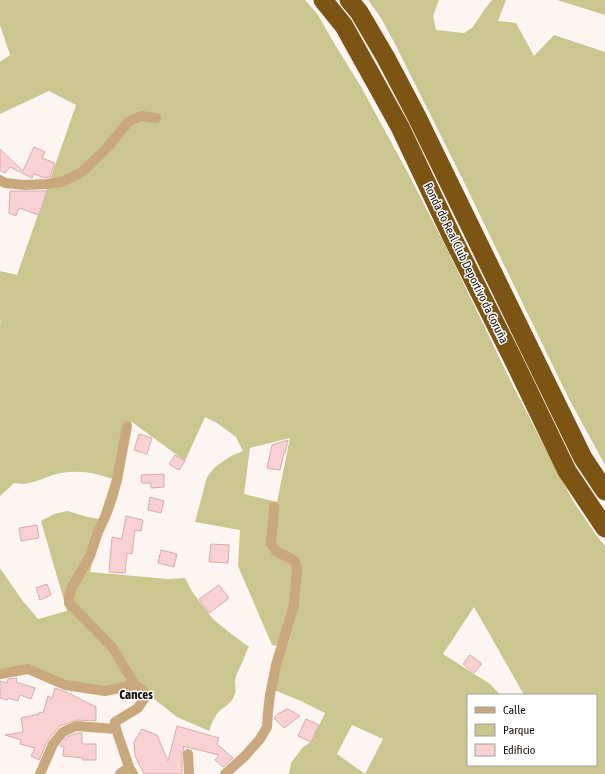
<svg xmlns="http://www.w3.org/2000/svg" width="605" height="774" viewBox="0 0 605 774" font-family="'Asap Condensed',sans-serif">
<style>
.green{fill:#cbc690;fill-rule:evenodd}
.building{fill:#fad1d3;stroke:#d5adaf}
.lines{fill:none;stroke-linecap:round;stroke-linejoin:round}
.street{stroke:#caa87d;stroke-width:10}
.highway{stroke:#7c5413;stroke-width:19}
.labels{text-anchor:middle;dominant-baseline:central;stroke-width:3;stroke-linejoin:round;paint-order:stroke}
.street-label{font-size:12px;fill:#1a0e09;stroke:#fff}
.neighbourhood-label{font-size:13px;font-weight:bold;fill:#1a0e09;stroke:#fff}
</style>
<rect width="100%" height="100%" fill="#fdf5f2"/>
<path class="green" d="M 0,0 L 305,0 L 318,15 L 334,43 L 360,85 L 409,175 L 448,251 L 514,388 L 573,501 L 596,535 L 605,546 L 605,774 L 289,774 L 291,763 L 303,747 L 311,742 L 325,713 L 301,701 L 274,690 L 279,646 L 272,645 L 238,566 L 240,530 L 195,522 L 207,477 L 215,467 L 231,456 L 243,451 L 236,437 L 217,423 L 205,417 L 185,461 L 132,422 L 130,425 L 95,552 L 90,572 L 168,579 L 185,578 L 193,593 L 213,619 L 230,633 L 249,647 C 246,651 245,656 243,661 C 240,668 236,673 235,681 C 235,686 237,691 234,696 C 231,705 222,707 217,714 C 213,719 211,725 209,731 L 177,717 L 149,695 L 147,689 L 140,682 L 129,685 L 97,687 L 67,681 L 32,667 L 0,670 L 0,568 L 22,600 L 38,619 L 67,611 L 41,521 L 54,514 L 67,511 L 88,517 L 99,519 L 112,479 C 94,472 73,469 53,475 C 44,478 34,483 23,484 C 20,484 17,483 14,483 L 9,488 L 0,496 L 0,323 L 1,322 L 0,321 L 0,271 L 17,275 L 76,105 L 49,91 L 0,114 L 0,62 L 10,55 L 0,25 ZM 290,438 L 277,502 L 244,494 L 250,448 ZM 474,607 L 524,695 L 596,695 L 596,765 L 468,765 L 468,695 L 501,695 L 490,684 L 443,654 ZM 352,725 L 383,739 L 365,774 L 337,754 Z
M 368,0 L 439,0 L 433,16 L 436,30 L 464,33 L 473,27 L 484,10 L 492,0 L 506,0 L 498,21 L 516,23 L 534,56 L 554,35 L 605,52 L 605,465 L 569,399 L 462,178 L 395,44 L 381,18 Z
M 557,0 L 605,0 L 605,15 Z"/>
<path class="building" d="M 34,147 L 45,152 L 42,158 L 55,163 L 50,177 L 45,178 L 34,174 L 32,178 L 10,167 L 5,173 L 0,170 L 0,149 L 23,171 Z
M 10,191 L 47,191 L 39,215 L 19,208 L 16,216 L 9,213 Z
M 139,434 L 152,438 L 147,454 L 134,450 Z
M 288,440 L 285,453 L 284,453 L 280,470 L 267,468 L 272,445 Z
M 175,455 L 185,461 L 179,470 L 169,464 Z
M 164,474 L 164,487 L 151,488 L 151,483 L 142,483 L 141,475 Z
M 150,497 L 164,501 L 161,513 L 148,510 Z
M 126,516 L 143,520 L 141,531 L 135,530 L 132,554 L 127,553 L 125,573 L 109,572 L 112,537 L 122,539 Z
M 37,525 L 39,538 L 21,541 L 19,528 Z
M 211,544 L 229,545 L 228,563 L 209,562 Z
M 161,550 L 177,554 L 174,567 L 158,563 Z
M 47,584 L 51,595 L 40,600 L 36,588 Z
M 219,585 L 229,598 L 209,613 L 199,599 Z
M 470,655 L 482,664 L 474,673 L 463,664 Z
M 17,678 L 16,682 L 35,688 L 31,699 L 20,695 L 18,701 L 8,698 L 7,700 L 0,698 L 0,681 L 7,683 L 8,679 Z
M 55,688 L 66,692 L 96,707 L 96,721 L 76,720 L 60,726 L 48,740 L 39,760 L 31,756 L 35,748 L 20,744 L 21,740 L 5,735 L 23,732 L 21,718 L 39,714 L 39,712 L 43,713 L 48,696 L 52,698 Z
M 288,709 L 300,716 L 284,728 L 274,718 L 279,713 L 280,713 L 285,710 Z
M 306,719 L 319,725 L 311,742 L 298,736 Z
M 177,726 L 219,738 L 217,744 L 233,758 L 223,767 L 215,760 L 219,755 L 183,746 L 184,749 L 182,754 L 182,774 L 144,774 L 135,756 L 134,742 L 142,729 L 157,735 L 168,761 Z
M 77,733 L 82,733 L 82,744 L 96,744 L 96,760 L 83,760 L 83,758 L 63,756 L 64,747 L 60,746 L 67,737 Z"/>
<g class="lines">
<path class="street" d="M 0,180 L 5,183 L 25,185 L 46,184 L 62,182 L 82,172 L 107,148 L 128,122 L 141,116 L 156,118
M 0,674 L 28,669 L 65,685 L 105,691 L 135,685
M 116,729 L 115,722 L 138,708 L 144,699 L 143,690 L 135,685 L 112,647 L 69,603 L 69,597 L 71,589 L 90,556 L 98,532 L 106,515 L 112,498 L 117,480 L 127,426
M 188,754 L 189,774
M 40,774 L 53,744 L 63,732 L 76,726 L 116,729 L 129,767 L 133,774
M 120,774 L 129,767
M 225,774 L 245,756 L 260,739 L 267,727 L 268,712 L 270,695 L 276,665 L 294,605 L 297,569 L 295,561 L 276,551 L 271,544 L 274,507"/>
<path class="highway" d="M 323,0 L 344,26 L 400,127 L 452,237 L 512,357 L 567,471 L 605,528
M 349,0 L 359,12 L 386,58 L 417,117 L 583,458 L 605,491"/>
</g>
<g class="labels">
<g class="street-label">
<text transform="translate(466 263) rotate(64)">Ronda do Real Club Deportivo da Coruña</text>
</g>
<g class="neighbourhood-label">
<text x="136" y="694">Cances</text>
</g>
</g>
<rect x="467" y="694" width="130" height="72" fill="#ffffff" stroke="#a39f9d"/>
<rect x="475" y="707" width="20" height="6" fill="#caa87d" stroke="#a39f9d"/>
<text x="503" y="714" font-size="12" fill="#1a0e09">Calle</text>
<rect x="475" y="724" width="20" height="12" fill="#cbc690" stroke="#a39f9d"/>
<text x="503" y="734" font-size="12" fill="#1a0e09">Parque</text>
<rect x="475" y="744" width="20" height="12" fill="#fad1d3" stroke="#a39f9d"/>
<text x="503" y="754" font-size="12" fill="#1a0e09">Edificio</text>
</svg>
